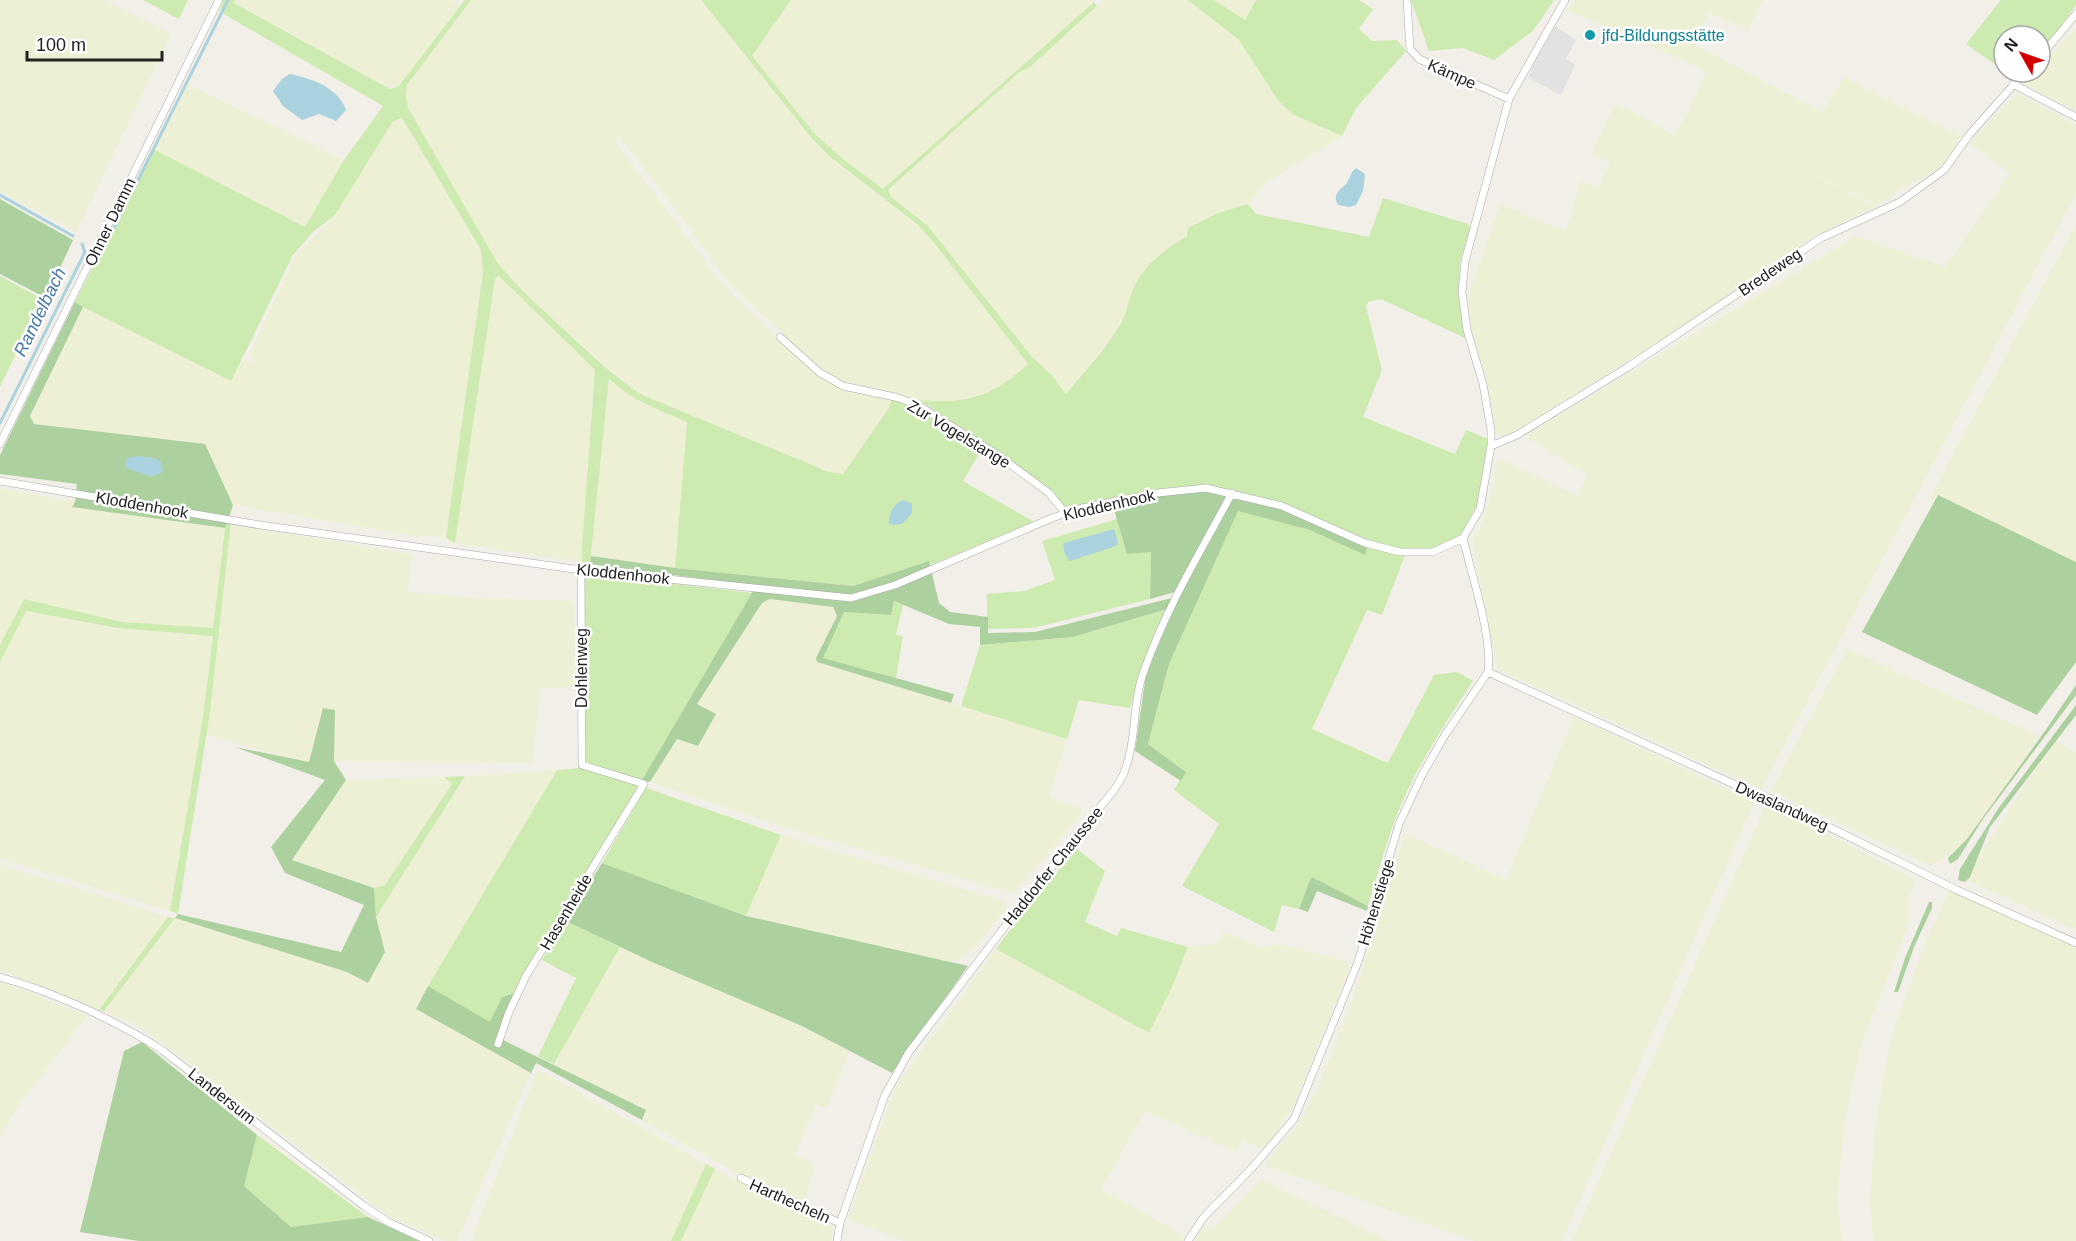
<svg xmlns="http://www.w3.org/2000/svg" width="2076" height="1241" viewBox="0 0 2076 1241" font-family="Helvetica,sans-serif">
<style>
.farmland{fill:#eef0d5}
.grass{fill:#cdebb0}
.forest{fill:#add19e}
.parking{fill:#e2e2e2}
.water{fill:#aad3df}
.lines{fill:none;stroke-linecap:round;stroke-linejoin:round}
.stream{stroke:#aad3df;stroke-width:3}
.minor-casing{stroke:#a9a9a9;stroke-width:8}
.minor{stroke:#fff;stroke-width:7}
.culture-dot{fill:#0f9aa8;stroke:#fff;stroke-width:2}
.labels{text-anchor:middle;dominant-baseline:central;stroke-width:5;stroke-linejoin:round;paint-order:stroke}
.culture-label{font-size:16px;fill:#0d838f;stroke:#fff;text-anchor:start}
.street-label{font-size:16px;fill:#222;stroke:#fff}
.water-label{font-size:18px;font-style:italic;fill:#4a7aab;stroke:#fff}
</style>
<rect width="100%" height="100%" fill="#f2efe9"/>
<path class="farmland" d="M 0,0 L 103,0 L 171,34 L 76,232 L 0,192 Z
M 235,0 L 450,0 L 461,5 L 398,88 L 390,89 L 234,2 Z
M 471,0 L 701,0 L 809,136 L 829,156 L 917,224 L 935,244 L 1028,364 L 1010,381 L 988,393 L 965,401 L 942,402 L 919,400 L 840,380 L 818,366 L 785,337 L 783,333 L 742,297 L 721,274 L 685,222 L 619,136 L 615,141 L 724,286 L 745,307 L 810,368 L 831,384 L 850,391 L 892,399 L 889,408 L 843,474 L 829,472 L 640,394 L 626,384 L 572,336 L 511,281 L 497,263 L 408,108 L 406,95 L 407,85 Z
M 791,0 L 1092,0 L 1094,2 L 883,189 L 843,159 L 813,132 L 752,56 Z
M 1104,0 L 1188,0 L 1239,40 L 1278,100 L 1292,114 L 1342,136 L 1269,181 L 1248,204 L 1218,213 L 1162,252 L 1130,295 L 1127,313 L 1119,327 L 1066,395 L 1050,373 L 1033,358 L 927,225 L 891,197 L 887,190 L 1022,70 L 1028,69 Z
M 1214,0 L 1256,0 L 1245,20 Z
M 1574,0 L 1763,0 L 1748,30 L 1709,13 L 1692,43 L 1822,112 L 1844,77 L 1961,136 L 1941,167 L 1902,188 L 1877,205 L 1713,125 L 1876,206 L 1819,234 L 1765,267 L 1696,319 L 1509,435 L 1501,437 L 1496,432 L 1487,380 L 1472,333 L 1468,296 L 1500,204 L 1566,231 L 1581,181 L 1599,188 L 1610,162 L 1591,154 L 1616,103 L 1674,135 L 1687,113 L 1706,72 L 1682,60 L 1568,11 Z
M 2076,28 L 2076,111 L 2025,85 L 2036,72 L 2040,72 L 2040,68 Z
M 185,83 L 344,160 L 305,228 L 153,149 Z
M 2017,93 L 2076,125 L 2076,193 L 1761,789 L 1497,669 L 1472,539 L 1483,522 L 1493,484 L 1497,458 L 1577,496 L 1588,474 L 1557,457 L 1525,436 L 1856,236 L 1945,267 L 2010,173 L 1969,143 Z
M 402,118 L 481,250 L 483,271 L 446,538 L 409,535 L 233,505 L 204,444 L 34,425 L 30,416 L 83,307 L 230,381 L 243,360 L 255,362 L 249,354 L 295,257 L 335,215 L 393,121 Z
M 2076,224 L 2076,571 L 1930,498 Z
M 500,276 L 595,370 L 581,562 L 455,543 L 495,279 Z
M 609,377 L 640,402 L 687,422 L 675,568 L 591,556 Z
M 0,488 L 75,502 L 73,507 L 225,528 L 214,628 L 123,622 L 24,599 L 0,645 Z
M 231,525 L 412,554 L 407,592 L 476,598 L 574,601 L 575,687 L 541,688 L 532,763 L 334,761 L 335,710 L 324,708 L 309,763 L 207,735 Z
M 770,599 L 833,607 L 837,616 L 816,658 L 817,662 L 1067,739 L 1049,797 L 1081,809 L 1083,813 L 1014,893 L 785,828 L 650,782 L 677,738 L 697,745 L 697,705 L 762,603 Z
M 26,611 L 117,628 L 213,636 L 203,717 L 170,911 L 0,858 L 0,662 Z
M 1847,649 L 2039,736 L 1965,843 L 1931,866 L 1771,791 Z
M 1574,717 L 1754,802 L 1562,1241 L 1474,1241 L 1267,1166 L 1267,1161 L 1302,1119 L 1321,1080 L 1354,995 L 1405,833 L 1506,880 Z
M 2056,742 L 2076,752 L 2076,930 L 1965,879 L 2029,779 Z
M 557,770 L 428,986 L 416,1009 L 531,1073 L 457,1241 L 445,1241 L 389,1216 L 141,1027 L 104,1011 L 175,918 L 347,972 L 368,982 L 385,952 L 376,917 L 465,776 Z
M 444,777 L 452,784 L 385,885 L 374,888 L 292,861 L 346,780 Z
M 1767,803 L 1916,880 L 1908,899 L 1909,924 L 1861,1044 L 1845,1120 L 1837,1198 L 1842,1241 L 1572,1241 Z
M 781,835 L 1000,900 L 1006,904 L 1006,908 L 977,946 L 966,956 L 949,962 L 746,916 Z
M 0,865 L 168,917 L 99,1010 L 0,970 Z
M 1952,884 L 2076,940 L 2076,1241 L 1873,1241 L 1870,1204 L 1874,1134 L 1890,1042 L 1920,955 Z
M 1224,932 L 1262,948 L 1279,944 L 1347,961 L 1350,968 L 1293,1107 L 1265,1150 L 1243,1140 L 1237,1152 L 1145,1111 L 1101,1189 L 1185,1236 L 1182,1241 L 904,1241 L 848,1219 L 896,1086 L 996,949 L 1149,1033 L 1173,985 L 1188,947 L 1214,944 Z
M 620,947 L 802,1026 L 850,1051 L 826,1108 L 816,1104 L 795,1154 L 815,1165 L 804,1203 L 740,1175 L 642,1120 L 646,1111 L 554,1064 Z
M 0,981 L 87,1016 L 16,1109 L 0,1138 Z
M 538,1069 L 706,1164 L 671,1241 L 471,1241 Z
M 715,1169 L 833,1226 L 831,1241 L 681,1241 Z
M 1261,1180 L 1389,1241 L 1195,1241 L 1203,1226 L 1213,1229 Z"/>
<path class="grass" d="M 143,0 L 188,0 L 179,19 Z
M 223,0 L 235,0 L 234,3 L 390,89 L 398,87 L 465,0 L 471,0 L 407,85 L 406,95 L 408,108 L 497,262 C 516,286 538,305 559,325 C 585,349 611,374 640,394 L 829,472 L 843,474 L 889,408 L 892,399 L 915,408 L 980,452 L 963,481 L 1034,522 L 930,565 L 929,561 L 853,586 L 675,568 L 687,422 C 659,410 630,400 609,378 L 590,564 L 581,562 L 595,370 L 499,276 L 495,279 L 455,543 L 446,538 L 483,271 L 481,250 L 402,118 L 393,121 L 335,215 L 313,232 L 293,255 L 231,381 L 83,307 L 75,302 L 153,149 L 305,227 L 344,160 L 383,106 L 220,12 Z
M 701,0 L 791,0 L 752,56 L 813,132 L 843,159 L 883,189 L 1094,2 L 1097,6 L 1028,69 L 1022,70 L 888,190 L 891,197 L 927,225 L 1033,358 L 1050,373 L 1066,394 C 1084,372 1105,350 1120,325 C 1126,315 1127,306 1131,295 C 1139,268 1164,250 1187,236 L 1188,228 L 1218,213 L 1248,204 L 1256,214 L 1369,237 L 1383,198 L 1468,224 L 1470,228 L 1460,262 L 1458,292 L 1465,338 L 1381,299 L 1368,302 L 1366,307 L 1382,370 L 1363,417 L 1455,454 L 1466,430 L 1488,439 L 1477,505 L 1461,535 L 1433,549 L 1400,549 L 1368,540 L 1283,504 L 1205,484 L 1160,490 L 1082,505 L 1066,510 L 1053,491 L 1021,468 L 919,400 C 968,404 992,397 1028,364 L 935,244 L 917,224 L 829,156 L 809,135 Z
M 1188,0 L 1214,0 L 1245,20 L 1256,0 L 1359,0 L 1373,9 L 1359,29 L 1372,41 L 1397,40 L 1406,51 L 1356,108 L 1342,136 L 1292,114 L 1278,100 L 1239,40 Z
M 1411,0 L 1554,0 L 1533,31 L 1494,60 L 1463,48 L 1429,51 Z
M 2001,0 L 2076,0 L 2076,5 L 2048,44 L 2040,51 L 2040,36 L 2004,36 L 2004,71 L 1966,44 Z
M 0,276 L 42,299 L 0,387 Z
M 1238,510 L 1310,530 L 1364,554 L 1367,547 L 1405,555 L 1382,615 L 1367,610 L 1312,729 L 1388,763 L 1434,675 L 1457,672 L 1473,681 C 1448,719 1422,758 1403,800 C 1388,834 1379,871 1368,906 L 1312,877 L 1310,880 L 1299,909 L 1282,905 L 1274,932 L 1182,886 L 1219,824 L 1174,790 L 1185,771 L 1148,744 L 1169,664 Z
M 1117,519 L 1127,554 L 1151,551 L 1150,599 L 1033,628 L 987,629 L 987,594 L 1024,591 L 1055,580 L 1042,541 Z
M 226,521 L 231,522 L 210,713 L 178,914 L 170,911 L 203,717 L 213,636 L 117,628 L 26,611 L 0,662 L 0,645 L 24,599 L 123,622 L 213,628 Z
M 583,573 L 752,593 L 642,780 L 584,762 Z
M 894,601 L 903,605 L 896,635 L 903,636 L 896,678 L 822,658 L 844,612 L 891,615 Z
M 1167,609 L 1141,672 L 1130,708 L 1079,700 L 1067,739 L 961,706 L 980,645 L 1073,637 Z
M 581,768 L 597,771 L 639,786 L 515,993 L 502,997 L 490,1023 L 428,986 L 557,770 Z
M 465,776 L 376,917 L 374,888 L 385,885 L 452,784 L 444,777 Z
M 646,788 L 781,835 L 746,916 L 602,863 Z
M 1077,849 L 1105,871 L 1085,922 L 1117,936 L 1121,928 L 1188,947 L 1173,985 L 1149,1033 L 996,949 L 1025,910 Z
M 168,917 L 175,918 L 104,1011 L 99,1010 Z
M 566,921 L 620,947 L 554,1064 L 538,1056 L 576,978 L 542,960 Z
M 257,1135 L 368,1217 L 291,1227 L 244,1186 Z
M 706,1164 L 715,1169 L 681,1241 L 671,1241 Z"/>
<path class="forest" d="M 0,199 L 73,240 L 46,298 L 0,274 Z
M 75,302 L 83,307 L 30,416 L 34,424 L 205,444 L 233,505 L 225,528 L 72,507 L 75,502 L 77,484 L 0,474 L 0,455 Z
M 1206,491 L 1283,509 L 1367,547 L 1365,555 L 1310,530 L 1238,511 L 1169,664 L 1148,744 L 1186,772 L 1181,781 L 1135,751 L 1146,674 L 1180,594 L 1175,592 L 1150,599 L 1151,552 L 1127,554 L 1113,506 L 1158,496 Z
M 1938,495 L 2076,562 L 2076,662 L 2037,715 L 1862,632 Z
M 591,556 L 675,568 L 853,586 L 929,561 L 939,603 L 950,612 L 988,617 L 988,633 L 1035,632 L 1172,598 L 1167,609 L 1073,637 L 980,645 L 980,627 L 949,624 L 894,601 L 891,615 L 844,612 L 823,658 L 954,694 L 951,703 L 817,662 L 816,658 L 837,616 L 833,607 L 770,599 L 762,603 L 697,704 L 716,714 L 698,746 L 677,739 L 650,782 L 642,780 L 756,586 L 590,564 Z
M 2076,685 L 2076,695 L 1983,819 L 1958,859 L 1950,864 L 1948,858 L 1967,839 L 2045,731 Z
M 2076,705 L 2076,715 L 1990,827 L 1970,877 L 1965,882 L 1958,880 L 1960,869 L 1998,809 Z
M 323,708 L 335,710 L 334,761 L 346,780 L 292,860 L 374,888 L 376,917 L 385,952 L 368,983 L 347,972 L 175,918 L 178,914 L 341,952 L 364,905 L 285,873 L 271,847 L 325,780 L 235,747 L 309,762 Z
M 602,863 L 746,916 L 968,966 L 892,1073 L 802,1026 L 652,962 L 566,921 Z
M 1312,877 L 1368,906 L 1367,911 L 1317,891 L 1308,912 L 1299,909 L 1310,880 Z
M 1929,902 L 1932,902 L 1932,908 L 1914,947 L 1898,992 L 1894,992 L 1905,958 Z
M 428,986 L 490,1022 L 502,997 L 515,993 L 497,1037 L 646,1110 L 642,1120 L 536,1063 L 531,1073 L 416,1009 Z
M 142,1042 L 257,1135 L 244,1186 L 291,1227 L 368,1217 L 419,1241 L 139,1241 L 80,1232 L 124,1051 Z"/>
<path class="parking" d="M 1555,26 L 1576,40 L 1566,59 L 1575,65 L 1561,95 L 1528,78 L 1536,59 Z"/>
<path class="water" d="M 290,74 C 311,78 339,88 346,110 L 336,121 L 319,114 L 302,120 L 283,106 L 273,91 L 282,79 Z
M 1356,168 L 1365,174 L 1363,191 L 1356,205 L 1349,207 L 1338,205 C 1332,194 1339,191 1346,184 C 1350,179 1350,172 1356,168 Z
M 138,456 L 155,458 L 161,462 L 163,472 L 152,477 L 126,468 L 125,465 L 126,460 L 131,457 Z
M 904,500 L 912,504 L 912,513 L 902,524 L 891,525 L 889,523 C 888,514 895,502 904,500 Z
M 1114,529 L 1118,543 L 1116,546 L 1070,561 C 1066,557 1062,549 1064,543 Z"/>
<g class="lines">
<path class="stream" d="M 0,195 L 73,236
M 98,260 L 228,0
M 0,423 L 85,252 L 82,244"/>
<g class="minor-casing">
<path id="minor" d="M 1407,0 L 1410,49 L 1419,59 L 1509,99
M 2040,57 L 2076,14
M 2013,84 L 2076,117
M 780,337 L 819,372 L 843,386 L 895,397 L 916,404 L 999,456 L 1049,493 L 1066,514
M 0,444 L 219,0
M 1491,446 L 1517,435 L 1628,367 L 1821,238 L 1900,202 L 1944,170 L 1969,135 L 2025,72
M 0,481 L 260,525 L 581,570 L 851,598 L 895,585 L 1052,518 L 1082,508 L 1157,493 L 1206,488 L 1282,506 L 1365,543 L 1400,552 L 1433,552 L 1463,538 L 1480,509 L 1491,446 L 1491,430 L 1483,384 L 1467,330 L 1462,292 L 1465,261 L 1509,99 L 1565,0
M 1488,672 L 1762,797 L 1772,799 L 1957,890 L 2076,943
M 0,977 C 54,992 115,1020 162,1050 L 364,1206 L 388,1222 L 429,1241
M 498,1044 L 509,1012 L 526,976 L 644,784 L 582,765 L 581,570
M 741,1178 L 840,1223
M 837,1241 L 840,1223 L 885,1095 L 909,1052 L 1022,904 L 1114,790 C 1118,784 1123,777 1125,770 C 1137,738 1132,703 1144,671 C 1166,608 1201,551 1232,493
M 1188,1241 L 1203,1218 L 1251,1169 L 1294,1119 L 1358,962 L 1399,824 L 1422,775 L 1445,735 L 1488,672 C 1493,638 1471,573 1463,538"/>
</g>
<use href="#minor" class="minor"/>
</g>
<circle class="culture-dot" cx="1590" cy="35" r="6"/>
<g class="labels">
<g class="culture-label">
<text x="1602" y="35">jfd-Bildungsstätte</text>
</g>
<g class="street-label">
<text transform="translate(1452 74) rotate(24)">Kämpe</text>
<text transform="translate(110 222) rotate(-64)">Ohner Damm</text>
<text transform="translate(1770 272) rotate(-34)">Bredeweg</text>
<text transform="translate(959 434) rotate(31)">Zur Vogelstange</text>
<text transform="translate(142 505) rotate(10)">Kloddenhook</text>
<text transform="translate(1109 505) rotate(-13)">Kloddenhook</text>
<text transform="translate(623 574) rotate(6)">Kloddenhook</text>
<text transform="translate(581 668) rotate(-90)">Dohlenweg</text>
<text transform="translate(1782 806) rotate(24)">Dwaslandweg</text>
<text transform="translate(1053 866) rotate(-51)">Haddorfer Chaussee</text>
<text transform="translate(1376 902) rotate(-73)">Höhenstiege</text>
<text transform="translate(566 912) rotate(-59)">Hasenheide</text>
<text transform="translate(222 1096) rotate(38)">Landersum</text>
<text transform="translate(790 1201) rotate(24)">Harthecheln</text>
</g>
<g class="water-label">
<text transform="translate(40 312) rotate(-64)">Randelbach</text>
</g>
</g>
<g transform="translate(2022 54) rotate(310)"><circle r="28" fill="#ffffff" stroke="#a7a7a7" stroke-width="1.5"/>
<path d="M0-4.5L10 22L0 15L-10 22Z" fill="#d40000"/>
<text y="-9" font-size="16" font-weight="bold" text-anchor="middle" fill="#222222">N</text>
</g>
<path d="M27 51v9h135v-9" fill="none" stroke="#222222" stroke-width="3"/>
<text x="36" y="51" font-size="18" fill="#222222" stroke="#ffffff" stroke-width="4.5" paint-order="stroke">100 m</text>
</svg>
